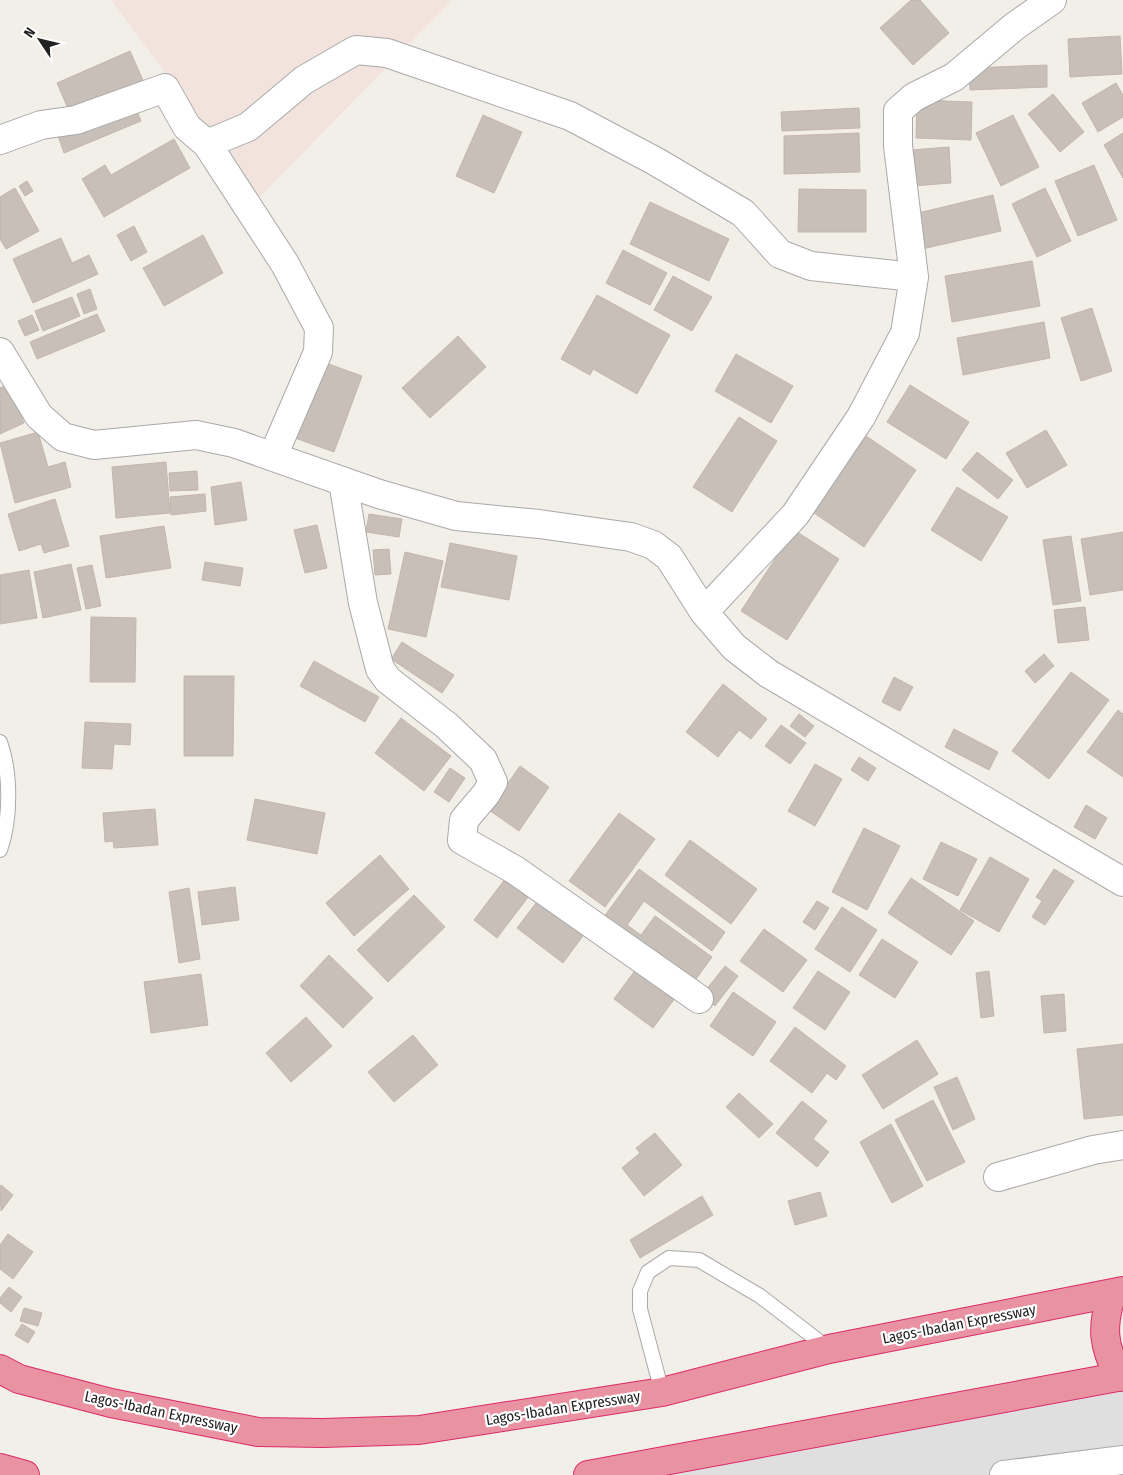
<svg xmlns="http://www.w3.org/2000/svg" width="1123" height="1475" viewBox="0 0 1123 1475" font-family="'Fira Sans Condensed',sans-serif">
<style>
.residential{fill:#e0dfdf}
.military{fill:#f3e3dd}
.building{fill:#c7bfb8;stroke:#c4b6ab}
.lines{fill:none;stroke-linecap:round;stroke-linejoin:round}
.lane-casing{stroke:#a9a9a9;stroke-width:16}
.street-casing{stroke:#a9a9a9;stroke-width:30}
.highway-casing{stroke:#dc2a67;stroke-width:30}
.lane{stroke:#fff;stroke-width:14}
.street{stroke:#fff;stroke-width:28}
.highway{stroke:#e892a2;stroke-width:28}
.labels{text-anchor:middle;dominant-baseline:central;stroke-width:4.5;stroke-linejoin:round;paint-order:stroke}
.street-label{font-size:15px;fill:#222;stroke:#fff}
</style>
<rect width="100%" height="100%" fill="#f2efe9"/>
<path class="residential" d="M 1123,1367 L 1123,1475 L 583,1475 Z"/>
<path class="military" d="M 111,0 L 452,0 L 258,199 Z"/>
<path class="building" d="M 911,0 L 920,0 L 949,33 L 913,65 L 880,28 Z
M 1120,36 L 1122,74 L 1070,77 L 1068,39 Z
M 130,51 L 146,87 L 72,118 L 57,83 Z
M 1047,65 L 1047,87 L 970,90 L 969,68 Z
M 1116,83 L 1123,95 L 1123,117 L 1098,132 L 1082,103 Z
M 1053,94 L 1084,132 L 1060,152 L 1028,114 Z
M 917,100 L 972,102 L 971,140 L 916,138 Z
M 133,101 L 141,121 L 64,153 L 57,133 Z
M 859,108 L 860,128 L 782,131 L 781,112 Z
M 483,115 L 522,132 L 494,193 L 456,176 Z
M 1013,115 L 1039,167 L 1001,186 L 976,133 Z
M 859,133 L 860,172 L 784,174 L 784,136 Z
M 1123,133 L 1123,178 L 1104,145 Z
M 174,139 L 190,168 L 104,217 L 82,179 L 105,165 L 111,175 Z
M 949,147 L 951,183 L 913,186 L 911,150 Z
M 1094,165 L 1117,220 L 1078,236 L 1055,181 Z
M 27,181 L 33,191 L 25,196 L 19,186 Z
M 15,188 L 39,231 L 6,249 L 0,239 L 0,197 Z
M 1045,188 L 1071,241 L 1037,257 L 1012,204 Z
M 799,189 L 866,190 L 866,232 L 798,232 Z
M 993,195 L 1001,231 L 922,249 L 914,214 Z
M 650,202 L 729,239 L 709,281 L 630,244 Z
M 134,226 L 147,252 L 131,261 L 117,235 Z
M 203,235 L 223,273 L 164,306 L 143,268 Z
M 61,238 L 72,263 L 89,255 L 98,274 L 33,303 L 13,259 Z
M 623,250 L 667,273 L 650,305 L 606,283 Z
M 1032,261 L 1040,306 L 952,322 L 945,276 Z
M 673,276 L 712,297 L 692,331 L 654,310 Z
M 90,289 L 97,309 L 84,314 L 77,294 Z
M 597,295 L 670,335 L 637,394 L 593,369 L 590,375 L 561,359 Z
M 72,297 L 80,316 L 43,331 L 35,311 Z
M 1092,308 L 1112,371 L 1081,381 L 1061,318 Z
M 97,314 L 105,331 L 37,359 L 30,342 Z
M 32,315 L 39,330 L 25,336 L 18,321 Z
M 1044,322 L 1050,358 L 963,375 L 957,338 Z
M 458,336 L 486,367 L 430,418 L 402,388 Z
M 736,354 L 793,386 L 771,423 L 715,391 Z
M 323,362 L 362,376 L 334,452 L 295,438 Z
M 8,384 L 24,423 L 0,434 L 0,388 Z
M 910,385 L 969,422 L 946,459 L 887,422 Z
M 739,417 L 777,441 L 732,512 L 693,487 Z
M 1046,430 L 1067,465 L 1027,488 L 1006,453 Z
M 38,432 L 48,467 L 65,462 L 71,487 L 15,503 L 0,443 Z
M 866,436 L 916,470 L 864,547 L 814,513 Z
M 977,452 L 1013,480 L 998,499 L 962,470 Z
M 166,462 L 170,513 L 116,518 L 112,467 Z
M 197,471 L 198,490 L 170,491 L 169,473 Z
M 241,482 L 247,520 L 215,525 L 211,487 Z
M 957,487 L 1008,517 L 981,561 L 931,530 Z
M 205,494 L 206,511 L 171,515 L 170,497 Z
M 55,499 L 69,546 L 44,553 L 41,544 L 19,551 L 8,514 Z
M 369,514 L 402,519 L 399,537 L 366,532 Z
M 317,525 L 327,568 L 305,573 L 294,530 Z
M 164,526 L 171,568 L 106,578 L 100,536 Z
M 794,530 L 839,559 L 787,640 L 741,611 Z
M 1123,532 L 1123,590 L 1090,595 L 1081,539 Z
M 1071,536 L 1081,601 L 1053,605 L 1043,540 Z
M 450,543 L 517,556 L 509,600 L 441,587 Z
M 389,549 L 391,574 L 375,575 L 373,550 Z
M 405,552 L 443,561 L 426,637 L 388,629 Z
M 205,562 L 243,568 L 240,586 L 202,580 Z
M 71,564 L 81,610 L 43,618 L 34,572 Z
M 92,565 L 101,606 L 86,609 L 77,568 Z
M 29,570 L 37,618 L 0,624 L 0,575 Z
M 1085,607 L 1089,640 L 1058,643 L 1054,610 Z
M 91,617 L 136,618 L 135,682 L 90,682 Z
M 402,642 L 454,675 L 442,693 L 391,659 Z
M 1044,654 L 1054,666 L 1035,683 L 1025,671 Z
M 314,661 L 379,697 L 365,722 L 300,686 Z
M 1071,672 L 1109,700 L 1049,779 L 1012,751 Z
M 184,676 L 234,676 L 233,756 L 184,756 Z
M 894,677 L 913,687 L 900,711 L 882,702 Z
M 723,684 L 767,719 L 751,739 L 739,730 L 718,757 L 686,732 Z
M 1118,710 L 1123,714 L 1123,777 L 1087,752 Z
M 799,714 L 814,726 L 805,737 L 790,726 Z
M 401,718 L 451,756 L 424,791 L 375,753 Z
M 85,722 L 131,724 L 130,745 L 114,744 L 112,769 L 82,768 Z
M 781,725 L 806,743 L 790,764 L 765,746 Z
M 954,729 L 998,752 L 989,770 L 945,747 Z
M 859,757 L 876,768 L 868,781 L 851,770 Z
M 815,764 L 842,779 L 815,826 L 788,811 Z
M 520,766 L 549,787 L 519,831 L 489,810 Z
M 450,768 L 465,778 L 449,802 L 434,792 Z
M 255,799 L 325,813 L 317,854 L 247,840 Z
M 1086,805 L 1107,818 L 1095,839 L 1074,827 Z
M 155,809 L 158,845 L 114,848 L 113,841 L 105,842 L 103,813 Z
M 619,813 L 655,839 L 605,907 L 569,881 Z
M 864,828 L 900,846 L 867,910 L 832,892 Z
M 690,840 L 757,889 L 731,924 L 665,875 Z
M 941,842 L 977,859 L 958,896 L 923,879 Z
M 380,855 L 409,889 L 354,936 L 326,903 Z
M 990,857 L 1029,879 L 999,932 L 960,910 Z
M 639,869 L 725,932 L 712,951 L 644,901 L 627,925 L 641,935 L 655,916 L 712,957 L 688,990 L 598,925 Z
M 1054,869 L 1074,881 L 1045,925 L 1032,917 L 1042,901 L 1036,897 Z
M 509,874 L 532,892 L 497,938 L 474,920 Z
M 911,878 L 974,921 L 951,955 L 888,913 Z
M 235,887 L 239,920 L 202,925 L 198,892 Z
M 189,888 L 200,959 L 179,963 L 169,892 Z
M 414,895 L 445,927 L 388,982 L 357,950 Z
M 542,895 L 588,929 L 563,963 L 517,928 Z
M 817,901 L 829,908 L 815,930 L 803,922 Z
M 842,907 L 877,930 L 850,972 L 815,949 Z
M 764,929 L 807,960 L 783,992 L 740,961 Z
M 882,939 L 918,962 L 895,998 L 859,975 Z
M 329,955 L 373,998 L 343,1028 L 300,986 Z
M 639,965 L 678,994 L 653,1028 L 614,999 Z
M 725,966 L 738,976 L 715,1006 L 702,995 Z
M 818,971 L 850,992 L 825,1030 L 793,1008 Z
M 989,971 L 994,1016 L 981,1018 L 976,973 Z
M 201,974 L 208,1025 L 151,1033 L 144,982 Z
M 733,992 L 776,1022 L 753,1056 L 710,1026 Z
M 1064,994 L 1066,1031 L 1044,1033 L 1041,996 Z
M 306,1017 L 332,1046 L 291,1082 L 266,1053 Z
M 795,1027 L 846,1066 L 836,1080 L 827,1073 L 812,1093 L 770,1061 Z
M 413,1035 L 438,1065 L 394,1102 L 368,1072 Z
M 917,1040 L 938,1074 L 883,1109 L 862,1075 Z
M 1123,1044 L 1123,1115 L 1084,1119 L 1077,1049 Z
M 957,1077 L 975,1119 L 953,1130 L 934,1087 Z
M 739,1093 L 773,1124 L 759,1138 L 726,1107 Z
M 933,1100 L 965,1162 L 927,1181 L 895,1120 Z
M 802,1101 L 827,1121 L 813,1139 L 829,1152 L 817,1167 L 776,1133 Z
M 891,1124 L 923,1186 L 892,1203 L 860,1142 Z
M 655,1133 L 682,1165 L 644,1196 L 622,1168 L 640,1153 L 636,1148 Z
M 1,1185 L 13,1195 L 1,1211 L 0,1187 Z
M 820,1192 L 827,1216 L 795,1225 L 788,1201 Z
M 702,1196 L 713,1215 L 640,1258 L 630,1240 Z
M 8,1234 L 33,1252 L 13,1279 L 0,1269 L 0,1245 Z
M 9,1287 L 22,1297 L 11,1312 L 0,1303 L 0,1298 Z
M 24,1308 L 42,1313 L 38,1326 L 20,1321 Z
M 22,1324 L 35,1332 L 28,1343 L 15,1335 Z"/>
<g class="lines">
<g class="lane-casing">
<path id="lane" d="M 0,742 C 11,773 11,819 0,850
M 662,1392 L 640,1309 L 640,1291 L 648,1272 L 669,1258 L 699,1260 L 760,1296 L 829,1349"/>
</g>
<g class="street-casing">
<path id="street" d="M 0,140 L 41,125 L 76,120 L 165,88 L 187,127 L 207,144 L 248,127 L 304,80 L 356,50 L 387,53 L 570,116 L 655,161 L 743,213 L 780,254 L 811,266 L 914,277
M 207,144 L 285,264 L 319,328 L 318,352 L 273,456
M 0,352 L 39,416 L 63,437 L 94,445 L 196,435 L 234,443 L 379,494 L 456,516 L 539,524 L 631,537 L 653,545 L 669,557 L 704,612 L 734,647 L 769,674 L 1123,882
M 343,481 L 363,603 L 380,669 L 388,680 L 446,725 L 483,760 L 493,782 L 486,794 L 464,820 L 462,840 L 515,870 L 699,999
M 704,612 L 795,515 L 861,417 L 905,333 L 914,277 L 898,146 L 898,111 L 914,97 L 954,77 L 1015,26 L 1052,0
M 998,1177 L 1093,1150 L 1123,1145
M 1004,1475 L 1123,1460"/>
</g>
<g class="highway-casing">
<path id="highway" d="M 1112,1293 C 1101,1328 1103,1345 1119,1377
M 0,1369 L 19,1379 L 111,1403 L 258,1432 L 323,1433 L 419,1430 L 662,1392 L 829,1349 L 1123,1291
M 0,1468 L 25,1475
M 588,1475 L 1123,1376"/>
</g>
<use href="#lane" class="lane"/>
<use href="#street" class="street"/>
<use href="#highway" class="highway"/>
</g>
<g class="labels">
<g class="street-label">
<text transform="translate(959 1324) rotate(-11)">Lagos-Ibadan Expressway</text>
<text transform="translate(563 1408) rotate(-9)">Lagos-Ibadan Expressway</text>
<text transform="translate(161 1412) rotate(12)">Lagos-Ibadan Expressway</text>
</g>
</g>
<g transform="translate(40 40) rotate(305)" stroke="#ffffff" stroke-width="4" paint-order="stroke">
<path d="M0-4L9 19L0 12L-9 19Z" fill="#222222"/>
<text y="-8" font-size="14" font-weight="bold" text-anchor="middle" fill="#222222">N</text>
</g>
</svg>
